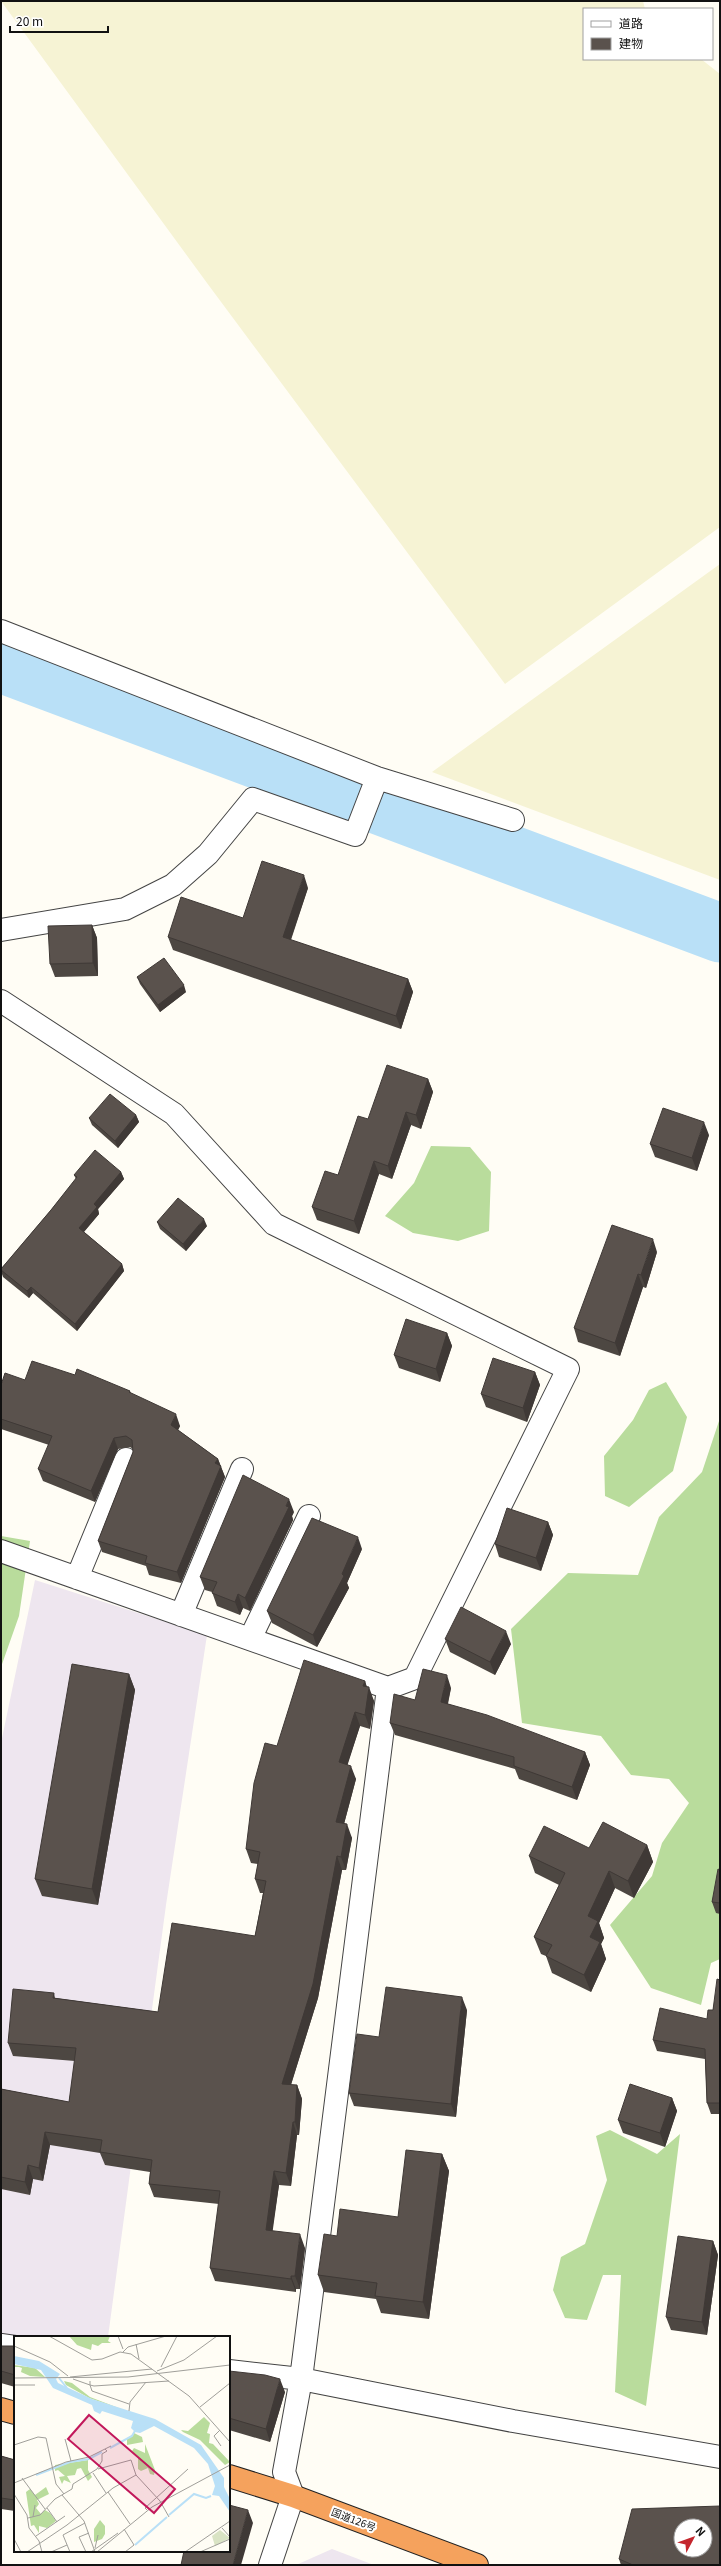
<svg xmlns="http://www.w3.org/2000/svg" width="721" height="2566" viewBox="0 0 721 2566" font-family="Georgia,'Noto Sans JP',serif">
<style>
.industrial{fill:#eee6ef}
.farmland{fill:#f6f3d4}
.forest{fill:#b9dc9c}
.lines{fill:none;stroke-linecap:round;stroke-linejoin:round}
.river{stroke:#b9e0f7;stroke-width:59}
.minor-casing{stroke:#444;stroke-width:24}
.highway-casing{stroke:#222;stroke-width:24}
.minor{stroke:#fff;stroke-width:22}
.highway{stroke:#f5a25d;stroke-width:22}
.wall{fill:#4d4742}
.shaded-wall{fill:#3f3936}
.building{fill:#5a524d;stroke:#3f3936;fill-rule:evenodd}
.labels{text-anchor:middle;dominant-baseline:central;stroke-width:4;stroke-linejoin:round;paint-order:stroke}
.street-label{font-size:10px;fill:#111;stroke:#fff}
.inset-river{fill:none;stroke:#b9e0f7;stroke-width:2}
.inset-road{fill:none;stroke:#a09f9a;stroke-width:1}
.view{fill:#c2185b;fill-opacity:0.15;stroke:#c2185b;stroke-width:2}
.inset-edge{fill:none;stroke:#111;stroke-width:2}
</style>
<rect width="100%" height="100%" fill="#fffdf5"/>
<path class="industrial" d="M 35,1580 L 207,1635 L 166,1905 L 108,2337 L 1,2337 L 1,1743 Z
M 332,2549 L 374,2565 L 296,2565 Z"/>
<path class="farmland" d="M 1,1 L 643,1 L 645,9 L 584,9 L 584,59 L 701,59 L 720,74 L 720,527 L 505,684 L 207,283 Z
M 720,564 L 720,880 L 432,772 Z"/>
<path class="forest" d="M 431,1146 L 470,1147 L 491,1172 L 489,1231 L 458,1241 L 413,1233 L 385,1216 L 414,1183 Z
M 666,1382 L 687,1417 L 673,1471 L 629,1507 L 605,1496 L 604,1456 L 633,1420 L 649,1390 Z
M 720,1418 L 720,1959 L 711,1963 L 701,2005 L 651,1988 L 610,1925 L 652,1876 L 662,1843 L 689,1803 L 669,1779 L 631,1775 L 601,1736 L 522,1723 L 511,1629 L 568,1573 L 638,1575 L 659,1517 L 702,1472 Z
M 1,1536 L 30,1541 L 19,1616 L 1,1667 Z
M 610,2130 L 657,2154 L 680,2134 L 646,2406 L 615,2392 L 621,2275 L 603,2275 L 587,2320 L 565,2318 L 553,2290 L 561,2257 L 585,2244 L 607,2180 L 596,2136 Z"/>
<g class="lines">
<path class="river" d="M 1,663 L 720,933"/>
<g class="minor-casing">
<path id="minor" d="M 1,631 L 377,778 L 513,820
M 1,930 L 125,909 L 173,885 L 208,854 L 253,799 L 355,835 L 377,778
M 1,1001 L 174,1114 L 274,1224 L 568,1369 L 415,1678 L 388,1688 L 1,1551
M 77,1578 L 126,1459
M 181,1615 L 242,1469
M 250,1639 L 309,1516
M 1,2345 L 15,2347
M 229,2371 L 301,2379 L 513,2421 L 720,2457
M 270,2565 L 293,2496 L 284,2472 L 301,2379 L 388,1688"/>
</g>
<g class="highway-casing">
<path id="highway" d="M 1,2409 L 15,2413
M 229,2476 L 293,2496 L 477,2565"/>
</g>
<use href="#minor" class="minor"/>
<use href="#highway" class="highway"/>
</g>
<path class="wall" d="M 308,888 L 291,940 L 408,979 L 413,992 L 401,1029 L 173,950 L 168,937 L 243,918 Z
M 92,925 L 97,938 L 98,976 L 55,977 L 50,964 Z
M 137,977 L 186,992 L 160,1012 L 140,984 Z
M 428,1079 L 433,1092 L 421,1129 L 411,1125 L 392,1179 L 379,1174 L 359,1234 L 317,1220 L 312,1207 L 338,1175 L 368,1119 Z
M 136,1115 L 139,1122 L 118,1148 L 92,1125 L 89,1118 Z
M 709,1135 L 697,1171 L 655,1157 L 650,1144 Z
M 121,1172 L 124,1179 L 98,1209 L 99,1214 L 84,1232 L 122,1264 L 124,1271 L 77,1331 L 33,1293 L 29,1298 L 3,1277 L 1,1271 L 1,1269 L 51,1210 L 76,1179 L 74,1175 Z
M 157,1222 L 207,1226 L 186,1251 L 160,1229 Z
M 657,1252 L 646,1288 L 643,1287 L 620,1356 L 578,1342 L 574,1328 Z
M 447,1333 L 452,1346 L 440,1382 L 399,1368 L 394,1355 Z
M 535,1372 L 540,1385 L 527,1422 L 486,1407 L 481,1394 Z
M 75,1375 L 130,1391 L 131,1393 L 180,1426 L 178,1430 L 218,1459 L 225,1477 L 181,1583 L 149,1575 L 146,1566 L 102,1552 L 98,1541 L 133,1452 L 133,1449 L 130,1447 L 118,1449 L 95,1502 L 43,1481 L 38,1469 L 49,1445 L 1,1429 L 1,1385 L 25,1380 Z
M 294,1512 L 292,1516 L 293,1520 L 250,1611 L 243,1608 L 240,1615 L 217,1606 L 212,1592 L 205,1590 L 200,1577 Z
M 548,1522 L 553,1535 L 541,1571 L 499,1557 L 495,1544 Z
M 362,1549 L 347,1583 L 349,1588 L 317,1647 L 272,1623 L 267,1611 Z
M 445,1639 L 511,1644 L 495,1675 L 450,1652 Z
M 129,1674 L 135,1690 L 98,1905 L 42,1896 L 35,1879 Z
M 365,1681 L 367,1687 L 374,1701 L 370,1729 L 360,1726 L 347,1765 L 356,1779 L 344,1824 L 352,1838 L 346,1870 L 342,1870 L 318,1998 L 291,2085 L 297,2085 L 302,2099 L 299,2135 L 297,2135 L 291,2186 L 279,2185 L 272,2231 L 305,2248 L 300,2289 L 296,2289 L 296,2292 L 215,2281 L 210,2268 L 219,2204 L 154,2197 L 149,2184 L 150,2172 L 105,2165 L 100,2153 L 50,2145 L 43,2181 L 33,2179 L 30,2195 L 1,2189 L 1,2089 L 69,2102 L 75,2061 L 13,2056 L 8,2043 L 54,1993 L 55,1998 L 158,2012 L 255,1936 L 263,1893 L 260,1893 L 255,1879 L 258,1864 L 251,1863 L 246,1849 L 277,1746 Z
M 451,1688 L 448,1704 L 585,1752 L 590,1765 L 577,1800 L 519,1779 L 515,1769 L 395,1735 L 390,1723 L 415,1700 Z
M 647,1845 L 653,1862 L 634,1898 L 615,1888 L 599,1923 L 604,1938 L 601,1944 L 606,1959 L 591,1992 L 552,1973 L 546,1956 L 541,1954 L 534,1937 L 559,1885 L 535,1873 L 529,1856 L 589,1848 Z
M 720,1870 L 720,1914 L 716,1913 L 712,1902 Z
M 720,1980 L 720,2114 L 711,2114 L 707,2103 L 705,2059 L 657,2051 L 653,2040 L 707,2019 L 713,2010 Z
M 467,2010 L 456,2117 L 354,2106 L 349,2093 L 379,2037 Z
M 672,2098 L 677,2111 L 665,2147 L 623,2133 L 618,2120 Z
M 442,2154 L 449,2171 L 429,2319 L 381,2313 L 376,2299 L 324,2292 L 318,2275 L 337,2236 L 398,2217 Z
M 713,2241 L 718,2255 L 707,2335 L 671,2330 L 666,2317 Z
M 1,2346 L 15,2346 L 15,2387 L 1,2383 Z
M 229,2371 L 285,2392 L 270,2442 L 229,2430 Z
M 1,2456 L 15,2460 L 15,2511 L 1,2509 Z
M 619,2559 L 720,2565 L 621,2565 Z"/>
<path class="shaded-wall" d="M 304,875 L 308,888 L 287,950 L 283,937 Z
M 92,925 L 97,938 L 98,976 L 93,963 Z
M 408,979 L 413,992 L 401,1029 L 396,1016 Z
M 184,985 L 186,992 L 160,1012 L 158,1005 Z
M 428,1079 L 433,1092 L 421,1129 L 416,1115 Z
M 406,1112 L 411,1125 L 392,1179 L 388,1166 Z
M 136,1115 L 139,1122 L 118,1148 L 115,1141 Z
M 704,1122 L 709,1135 L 697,1171 L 692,1158 Z
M 374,1161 L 379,1174 L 359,1234 L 354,1221 Z
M 121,1172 L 124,1179 L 98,1209 L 99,1214 L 81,1235 L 79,1228 L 94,1204 Z
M 204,1219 L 207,1226 L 186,1251 L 183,1244 Z
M 653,1239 L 657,1252 L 646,1288 L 641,1275 Z
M 122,1264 L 124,1271 L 77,1331 L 75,1324 Z
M 638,1274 L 643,1287 L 620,1356 L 615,1343 Z
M 31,1287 L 33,1293 L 29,1298 L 27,1291 Z
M 447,1333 L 452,1346 L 440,1382 L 436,1369 Z
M 535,1372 L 540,1385 L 527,1422 L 523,1408 Z
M 176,1414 L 180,1426 L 175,1436 L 171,1425 Z
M 114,1438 L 118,1449 L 95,1502 L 91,1491 Z
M 218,1459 L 225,1477 L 181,1583 L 177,1572 L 215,1463 Z
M 289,1499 L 294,1512 L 292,1516 L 293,1520 L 250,1611 L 245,1598 Z
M 548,1522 L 553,1535 L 541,1571 L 536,1558 Z
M 358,1537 L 362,1549 L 347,1583 L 349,1588 L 317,1647 L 313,1635 L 342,1574 Z
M 238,1594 L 243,1608 L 240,1615 L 235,1602 Z
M 506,1631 L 511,1644 L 495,1675 L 490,1662 Z
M 129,1674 L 135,1690 L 98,1905 L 92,1889 Z
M 447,1675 L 451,1688 L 445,1715 L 441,1702 Z
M 365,1681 L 368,1692 L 369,1687 L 374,1701 L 370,1729 L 365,1715 L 363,1686 Z
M 355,1712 L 360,1726 L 344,1776 L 339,1762 Z
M 585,1752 L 590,1765 L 577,1800 L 572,1787 Z
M 351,1766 L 356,1779 L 341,1835 L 336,1822 Z
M 347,1824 L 352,1838 L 346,1870 L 341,1857 Z
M 647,1845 L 653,1862 L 634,1898 L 628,1881 Z
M 337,1856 L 342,1870 L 318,1998 L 287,2097 L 282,2084 Z
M 609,1871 L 615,1888 L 599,1923 L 604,1938 L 601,1944 L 606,1959 L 591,1992 L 584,1975 L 590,1937 L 588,1916 Z
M 462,1997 L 467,2010 L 456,2117 L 451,2104 Z
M 297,2085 L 302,2099 L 299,2135 L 295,2122 Z
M 672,2098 L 677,2111 L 665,2147 L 660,2133 Z
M 293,2122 L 297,2135 L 291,2186 L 286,2173 Z
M 45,2132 L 50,2145 L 43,2181 L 39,2168 Z
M 442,2154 L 449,2171 L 429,2319 L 423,2302 Z
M 28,2165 L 33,2179 L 30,2195 L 25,2182 Z
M 274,2171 L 279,2185 L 271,2243 L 266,2230 Z
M 300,2234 L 305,2248 L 300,2289 L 295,2276 Z
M 713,2241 L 718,2255 L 707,2335 L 702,2322 Z
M 291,2276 L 296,2289 L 296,2292 L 291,2279 Z
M 280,2379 L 285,2392 L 270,2442 L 266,2429 Z
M 248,2510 L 253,2523 L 241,2565 L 233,2565 Z"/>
<path class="building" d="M 262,861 L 304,875 L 283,937 L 408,979 L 396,1016 L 168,937 L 181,897 L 243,918 Z
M 92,925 L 93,963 L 50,964 L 48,926 Z
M 164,958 L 184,985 L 158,1005 L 137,977 Z
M 387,1065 L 428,1079 L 416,1115 L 406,1112 L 388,1166 L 374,1161 L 354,1221 L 312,1207 L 325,1171 L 338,1175 L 358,1116 L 368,1119 Z
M 110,1094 L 136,1115 L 115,1141 L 89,1118 Z
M 663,1108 L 704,1122 L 692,1158 L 650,1144 Z
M 95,1150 L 121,1172 L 94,1204 L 97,1207 L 79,1228 L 122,1264 L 75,1324 L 31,1287 L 27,1291 L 1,1270 L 1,1269 L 51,1210 L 77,1177 L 74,1175 Z
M 178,1198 L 204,1219 L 183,1244 L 157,1222 Z
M 612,1225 L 653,1239 L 641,1275 L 638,1274 L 615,1343 L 574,1328 Z
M 406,1319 L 447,1333 L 436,1369 L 394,1355 Z
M 493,1358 L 535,1372 L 523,1408 L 481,1394 Z
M 32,1361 L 75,1375 L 77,1369 L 130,1391 L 129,1392 L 176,1414 L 171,1425 L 218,1459 L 215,1463 L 221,1466 L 177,1572 L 145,1563 L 147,1556 L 98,1541 L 133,1452 L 132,1440 L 126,1436 L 114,1438 L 91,1491 L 38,1469 L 52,1436 L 1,1419 L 1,1385 L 5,1373 L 25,1380 Z
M 243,1475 L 289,1499 L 286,1506 L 289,1507 L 245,1598 L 238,1594 L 235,1602 L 212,1593 L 217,1582 L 200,1577 Z
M 507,1508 L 548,1522 L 536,1558 L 495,1544 Z
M 312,1518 L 358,1537 L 342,1574 L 344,1576 L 313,1635 L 267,1611 Z
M 461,1607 L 506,1631 L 490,1662 L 445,1639 Z
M 304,1660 L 365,1681 L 363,1686 L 369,1687 L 365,1715 L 355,1712 L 339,1762 L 351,1766 L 336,1822 L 347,1824 L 341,1857 L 337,1856 L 313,1984 L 282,2084 L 297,2085 L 295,2122 L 293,2122 L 286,2173 L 274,2171 L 266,2230 L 300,2234 L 295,2276 L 291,2276 L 291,2279 L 210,2268 L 220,2191 L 149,2184 L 152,2160 L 100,2152 L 102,2140 L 45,2132 L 39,2168 L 28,2165 L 25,2182 L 1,2177 L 1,2089 L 69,2102 L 76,2048 L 8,2043 L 13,1989 L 54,1993 L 53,1998 L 158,2012 L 172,1923 L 255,1936 L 266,1881 L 255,1879 L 260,1852 L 246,1849 L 254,1783 L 265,1743 L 277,1746 Z
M 72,1664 L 129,1674 L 92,1889 L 35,1879 Z
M 423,1669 L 447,1675 L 441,1702 L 487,1715 L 585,1752 L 572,1787 L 514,1766 L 514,1757 L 390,1723 L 394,1694 L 415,1700 Z
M 603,1822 L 647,1845 L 628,1881 L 609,1871 L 588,1916 L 598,1921 L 590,1937 L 600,1942 L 584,1975 L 546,1956 L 552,1945 L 534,1937 L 565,1873 L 529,1856 L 544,1826 L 589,1848 Z
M 718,1869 L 720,1870 L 720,1903 L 712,1902 Z
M 717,1979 L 720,1980 L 720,2103 L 707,2103 L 705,2049 L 653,2040 L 660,2008 L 707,2019 L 708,2010 L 713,2010 Z
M 386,1987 L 462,1997 L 451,2104 L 349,2093 L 357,2034 L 379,2037 Z
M 630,2084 L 672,2098 L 660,2133 L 618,2120 Z
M 406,2150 L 442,2154 L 423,2302 L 375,2296 L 377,2283 L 318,2275 L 324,2234 L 337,2236 L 340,2209 L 398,2217 Z
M 678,2236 L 713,2241 L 702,2322 L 666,2317 Z
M 1,2346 L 15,2346 L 15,2375 L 1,2371 Z
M 229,2371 L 265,2375 L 280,2379 L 266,2429 L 229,2418 Z
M 1,2456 L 15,2460 L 15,2500 L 1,2498 Z
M 229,2505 L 248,2510 L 233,2565 L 181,2565 L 184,2551 L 229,2551 Z
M 720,2506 L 720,2565 L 633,2565 L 619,2559 L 632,2509 ZM 681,2526 L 705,2526 L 705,2550 L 681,2550 Z"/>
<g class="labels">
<g class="street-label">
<text transform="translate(354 2519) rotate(21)">国道126号</text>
</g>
</g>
<g transform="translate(14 2336)">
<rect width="216" height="216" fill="#fffdf5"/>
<path d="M 55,0 L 96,0 L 94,5 L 97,7 L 88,7 L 84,10 L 78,8 L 77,14 L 63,9 ZM 0,29 L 21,32 L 31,41 L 16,40 L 7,36 L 8,32 L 5,31 L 1,31 L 1,36 ZM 50,45 L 58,47 L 76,61 L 115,76 L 75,62 L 52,49 ZM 190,81 L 196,87 L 193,97 L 196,98 L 195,107 L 199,108 L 216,126 L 211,129 L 186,104 L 169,96 L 167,94 L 174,95 ZM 120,97 L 128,101 L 129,106 L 113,109 L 113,103 ZM 131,108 L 141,134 L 140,139 L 136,138 L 134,132 L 127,135 L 124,133 L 124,122 L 118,115 L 120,112 L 131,117 ZM 74,124 L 74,134 L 78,141 L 74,145 L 67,132 L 63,133 L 61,139 L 53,140 L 57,147 L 50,144 L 48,148 L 45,141 L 51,140 L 44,134 L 41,135 L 41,129 ZM 32,151 L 35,158 L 23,164 L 25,168 L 22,172 L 27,178 L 31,174 L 36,177 L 42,185 L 33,192 L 25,190 L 25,197 L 20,189 L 17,190 L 12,156 L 16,153 L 21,159 ZM 86,184 L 91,190 L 91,198 L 88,203 L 80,206 L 80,193 Z" fill="#b9dc9c"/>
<path d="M 206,194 L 216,202 L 201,210 L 198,200 Z" fill="#d9e3c4"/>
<path d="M 0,20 L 25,25 L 46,38 L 42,43 L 44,47 L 78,63 L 141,83 L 187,109 L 210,142 L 210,151 L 216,163 L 216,176 L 205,160 L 198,159 L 201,150 L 194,128 L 180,112 L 140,90 L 126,97 L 121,96 L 117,92 L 119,85 L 88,75 L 86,78 L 80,75 L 78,69 L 39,52 L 27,34 L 0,28 Z" fill="#b9e0f7"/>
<path class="inset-river" d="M 45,42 L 53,52M 96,112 L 118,100 L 122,93M 22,139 L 56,126 L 75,123 L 88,116M 155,179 L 180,158 L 192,162 L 197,160M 121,209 L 153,181"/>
<path class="inset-road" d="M 35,0 L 78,24 L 88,23 L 106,16 L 117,18 L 175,60 L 216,106M 104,0 L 109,13M 122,8 L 125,23M 0,10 L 36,26 L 54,40M 109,16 L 114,11 L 152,0M 147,31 L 163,0M 143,35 L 170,24 L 203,0M 56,41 L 138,33M 0,42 L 114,41 L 216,29M 59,43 L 76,49 L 78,55 L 115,68M 76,45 L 76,49 L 80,50 L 155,45M 0,49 L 21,49M 186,71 L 216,47M 115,75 L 116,66 L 132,46M 206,94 L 200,100 L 207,110M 51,103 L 57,125M 0,109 L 24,101 L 32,102 L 42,148 L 50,158M 84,133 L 117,124 L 122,139 L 146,165 L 155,181M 79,137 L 92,157M 8,142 L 31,173M 0,147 L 52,126 L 75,121 L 97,110M 94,156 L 116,188M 0,158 L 13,179 L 15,192 L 25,205 L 28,216M 48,159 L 70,185 L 81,216M 33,172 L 43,186M 133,174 L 131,172 L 174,133M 19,181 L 21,169M 14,182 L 26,179 L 41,163 L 58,153 L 59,148 L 83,133 L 88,125 L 88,118 L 93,115 L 91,113M 208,192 L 216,201M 110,193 L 120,209 L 111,216M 22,200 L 51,180M 0,203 L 7,216M 81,212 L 84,199M 13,216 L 53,189 L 99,152 L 122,139M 37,216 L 53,209M 56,216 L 49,199 L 71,187M 72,216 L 65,201 L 75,197M 77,216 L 104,197M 83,216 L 138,171 L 216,129M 171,216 L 216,185M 186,216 L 216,203"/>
<path class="view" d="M 75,79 L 161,153 L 140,177 L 54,103 Z"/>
<rect width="216" height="216" class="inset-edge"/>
</g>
<rect width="721" height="2566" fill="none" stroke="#111111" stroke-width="4"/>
<rect x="583" y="8" width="130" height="52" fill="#ffffff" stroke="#a0a0a0"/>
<rect x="591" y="21" width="20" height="6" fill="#ffffff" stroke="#a0a0a0"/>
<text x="619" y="28" font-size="12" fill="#111111">道路</text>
<rect x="591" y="38" width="20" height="12" fill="#5a524d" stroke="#a0a0a0"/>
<text x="619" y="48" font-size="12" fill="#111111">建物</text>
<g transform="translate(693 2538) rotate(49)"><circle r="19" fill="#ffffff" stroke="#a0a0a0"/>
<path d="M0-3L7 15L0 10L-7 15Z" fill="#c4262e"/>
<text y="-6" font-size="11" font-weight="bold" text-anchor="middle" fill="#111111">N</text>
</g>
<path d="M10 26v6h98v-6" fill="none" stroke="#111111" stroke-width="2"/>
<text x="16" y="26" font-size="12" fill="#111111" stroke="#ffffff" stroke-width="3" paint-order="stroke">20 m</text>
</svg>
